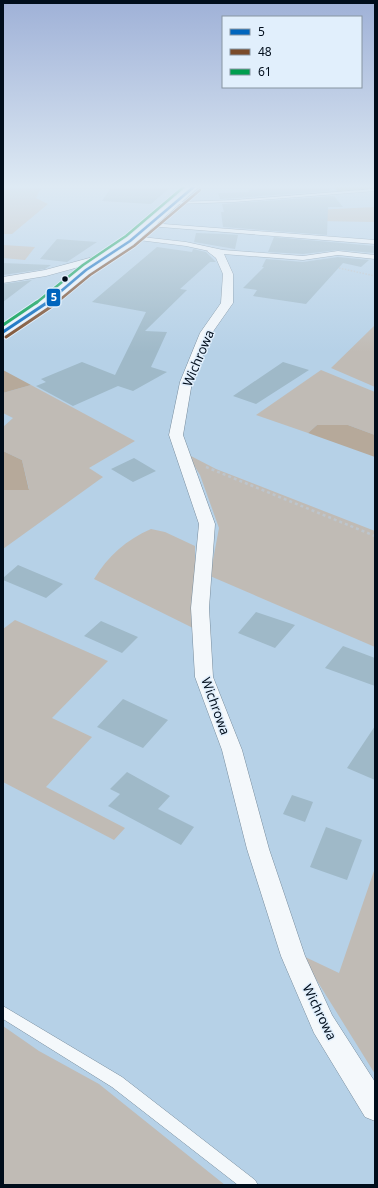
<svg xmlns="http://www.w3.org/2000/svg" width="378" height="1188" viewBox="0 0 378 1188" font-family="'Noto Sans',sans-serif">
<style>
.green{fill:#c0bbb5}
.forest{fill:#b6a99a}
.building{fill:#9fb9c8}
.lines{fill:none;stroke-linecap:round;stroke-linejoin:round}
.lane-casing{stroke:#778c9d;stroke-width:1}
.street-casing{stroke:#778c9d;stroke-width:1}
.secondary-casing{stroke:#778c9d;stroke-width:2}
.path-far1{stroke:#bdc5cc;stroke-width:1.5;stroke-dasharray:1.5 1.5;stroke-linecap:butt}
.path{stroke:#bdc5cc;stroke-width:2.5;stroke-dasharray:3 3;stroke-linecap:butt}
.lane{fill:#f4f8fb;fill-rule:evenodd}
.street{fill:#f4f8fb;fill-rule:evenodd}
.secondary{fill:#f4f8fb;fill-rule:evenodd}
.bus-1-far1-casing{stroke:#e1effc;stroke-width:4}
.bus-1-casing{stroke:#e1effc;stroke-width:5}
.bus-2-far1-casing{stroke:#e1effc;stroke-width:4}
.bus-2-casing{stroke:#e1effc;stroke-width:5}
.bus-3-far1-casing{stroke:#e1effc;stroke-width:4}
.bus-3-casing{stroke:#e1effc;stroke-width:5}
.bus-1-far1{stroke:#0065bd;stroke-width:2.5}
.bus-1{stroke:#0065bd;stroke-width:3}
.bus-2-far1{stroke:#7a4b2a;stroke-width:2.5}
.bus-2{stroke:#7a4b2a;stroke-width:3}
.bus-3-far1{stroke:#009e4e;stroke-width:2.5}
.bus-3{stroke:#009e4e;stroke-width:3}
.bus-dot{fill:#000d1b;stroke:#e1effc;stroke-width:1.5}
.labels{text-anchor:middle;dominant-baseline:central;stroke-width:3;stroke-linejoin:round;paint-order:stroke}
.street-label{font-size:13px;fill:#000d1b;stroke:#e1effc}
.line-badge{stroke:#e1effc;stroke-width:1.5}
.badge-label{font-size:11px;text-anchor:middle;font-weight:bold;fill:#fff}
</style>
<rect width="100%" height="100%" fill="#b6d1e7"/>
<path class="green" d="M 3,185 L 104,185 L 102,188 L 42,187 L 36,198 L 48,204 L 12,234 L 3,234 Z
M 375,207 L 375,222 L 319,221 L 314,210 Z
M 3,245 L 35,247 L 25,260 L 3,258 Z
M 374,326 L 375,387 L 331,368 Z
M 321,370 L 375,392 L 375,435 L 348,425 L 317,425 L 308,433 L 256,415 Z
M 31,385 L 135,441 L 89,468 L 103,477 L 3,549 L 3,490 L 29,489 L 22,460 L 3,451 L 3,427 L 13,418 L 3,413 L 3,393 Z
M 187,454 L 216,469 L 375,531 L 375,647 L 210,576 L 219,528 L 200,475 Z
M 151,529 L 165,532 L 195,546 L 195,629 L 94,579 C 108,556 126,540 151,529 Z
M 15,620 L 108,661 L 52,718 L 92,737 L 46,787 L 125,828 L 114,840 L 3,782 L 3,629 Z
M 375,868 L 375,1074 L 301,955 L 339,973 Z
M 3,1026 L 39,1051 L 99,1084 L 225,1185 L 3,1185 Z"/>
<path class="forest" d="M 333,185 L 375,185 L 375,189 L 338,192 Z
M 3,370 L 31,385 L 3,393 Z
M 317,425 L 348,425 L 375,435 L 375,457 L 308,433 Z
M 3,451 L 22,460 L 29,490 L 3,490 Z"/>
<path class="building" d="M 113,185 L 173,185 L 151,204 L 102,201 Z
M 287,185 L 326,185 L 330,191 L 220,199 L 218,193 L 249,192 L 248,190 L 262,189 L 261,187 Z
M 334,196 L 343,207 L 328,207 L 327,235 L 223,227 L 221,212 L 224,212 L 222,204 Z
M 196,233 L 224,234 L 238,235 L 235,249 L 194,242 Z
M 274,237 L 375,246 L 375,253 L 338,250 L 303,254 L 268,252 Z
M 57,239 L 97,242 L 67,262 L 40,259 Z
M 157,247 L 192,252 L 193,249 L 206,252 L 216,262 L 210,262 L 180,289 L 187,290 L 145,331 L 167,332 L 151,367 L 167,372 L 133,391 L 118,386 L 73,406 L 36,386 L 46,382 L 41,379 L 82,362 L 115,375 L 146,312 L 92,302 Z
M 338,257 L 369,260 L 361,267 L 343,263 L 306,304 L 253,296 L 257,290 L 243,288 L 264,267 L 262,267 L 266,259 L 303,262 Z
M 3,263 L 51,265 L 45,269 L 3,275 Z
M 32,280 L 3,302 L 3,284 Z
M 283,362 L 309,370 L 256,404 L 233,396 Z
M 134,458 L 156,471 L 133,482 L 111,469 Z
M 18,565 L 63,584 L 46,598 L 3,580 L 3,578 Z
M 256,612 L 295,625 L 275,648 L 238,633 Z
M 101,621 L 138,637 L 122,653 L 84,636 Z
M 343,646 L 375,658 L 375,686 L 325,668 Z
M 123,699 L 168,720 L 143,748 L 97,727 Z
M 375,726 L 375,780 L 347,768 Z
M 127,772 L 170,796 L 158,809 L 194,827 L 181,845 L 108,806 L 120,794 L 110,789 Z
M 292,795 L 313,802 L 305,822 L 283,814 Z
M 326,827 L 362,840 L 347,880 L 310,867 Z"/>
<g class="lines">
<g class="lane-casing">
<path id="lane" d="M 375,189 L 375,191 L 234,202 L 176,204 L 174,203 L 176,202 L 234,200 Z
M 150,223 L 375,240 L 375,244 L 148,226 L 147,225 Z
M 133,236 L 186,242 L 223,250 L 303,256 L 338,251 L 375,255 L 375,259 L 338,255 L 303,260 L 223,254 L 186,246 L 131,239 L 130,238 Z
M 3,1006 L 122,1077 L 255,1180 L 258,1185 L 238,1185 L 112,1087 L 3,1019 Z"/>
</g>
<g class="street-casing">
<path id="street" d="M 212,248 L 224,254 L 233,274 L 233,303 L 212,333 L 192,382 L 183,435 L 215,524 L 209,608 L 213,677 L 242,750 L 269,849 L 305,956 L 332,1015 L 375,1082 L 375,1121 L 365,1117 L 314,1033 L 281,956 L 247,849 L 222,750 L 195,677 L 191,608 L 199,524 L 169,435 L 180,382 L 200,333 L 221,303 L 223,274 L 216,258 L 207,251 Z
M 108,253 L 112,254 L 113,256 L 112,258 L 46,276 L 3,283 L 3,277 L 45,270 Z"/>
</g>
<g class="secondary-casing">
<path id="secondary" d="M 189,185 L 201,185 L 134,244 L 91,273 L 53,305 L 8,335 L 3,337 L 3,325 L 43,299 L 81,267 L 126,238 Z"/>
</g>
<path class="path-far1" d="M 339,268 L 375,276"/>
<path class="path" d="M 206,467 L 375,536"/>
<use href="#lane" class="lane"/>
<use href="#street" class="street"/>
<use href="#secondary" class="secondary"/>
<g class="bus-1-far1-casing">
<path id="bus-1-far1" d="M 47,303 L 86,270 L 130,241 L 196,185"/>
</g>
<g class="bus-1-casing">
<path id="bus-1" d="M 3,332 L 48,302"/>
</g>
<g class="bus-2-far1-casing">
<path id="bus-2-far1" d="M 56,303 L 90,275 L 134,246 L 200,190"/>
</g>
<g class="bus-2-casing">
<path id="bus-2" d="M 6,337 L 58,302"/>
</g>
<g class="bus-3-far1-casing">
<path id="bus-3-far1" d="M 36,303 L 83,265 L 126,236 L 186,185"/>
</g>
<g class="bus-3-casing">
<path id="bus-3" d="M 3,325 L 37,302"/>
</g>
<use href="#bus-1-far1" class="bus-1-far1"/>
<use href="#bus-1" class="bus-1"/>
<use href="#bus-2-far1" class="bus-2-far1"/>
<use href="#bus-2" class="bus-2"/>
<use href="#bus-3-far1" class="bus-3-far1"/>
<use href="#bus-3" class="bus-3"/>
</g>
<linearGradient id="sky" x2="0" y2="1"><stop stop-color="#9fb1d7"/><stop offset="0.53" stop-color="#deeaf4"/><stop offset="1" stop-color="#deeaf4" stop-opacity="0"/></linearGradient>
<rect width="378" height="352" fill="url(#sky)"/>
<circle class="bus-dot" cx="65" cy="279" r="3.5"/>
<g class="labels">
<g class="street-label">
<text transform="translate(198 358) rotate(-67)">Wichrowa</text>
<text transform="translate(216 706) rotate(70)">Wichrowa</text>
<text transform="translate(320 1012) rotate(64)">Wichrowa</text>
</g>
</g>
<rect class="line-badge" x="46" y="288" width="15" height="19" rx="4" fill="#0065bd"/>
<g class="badge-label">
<text x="54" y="301">5</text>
</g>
<rect width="378" height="1188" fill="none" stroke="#000d1b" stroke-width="8"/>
<rect x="222" y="16" width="140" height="72" fill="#e1effc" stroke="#8795a2"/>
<rect x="230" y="29" width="20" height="6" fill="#0065bd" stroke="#8795a2"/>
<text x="258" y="36" font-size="12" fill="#000d1b">5</text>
<rect x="230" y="49" width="20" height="6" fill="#7a4b2a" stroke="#8795a2"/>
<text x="258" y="56" font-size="12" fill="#000d1b">48</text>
<rect x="230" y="69" width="20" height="6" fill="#009e4e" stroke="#8795a2"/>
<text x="258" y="76" font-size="12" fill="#000d1b">61</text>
</svg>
